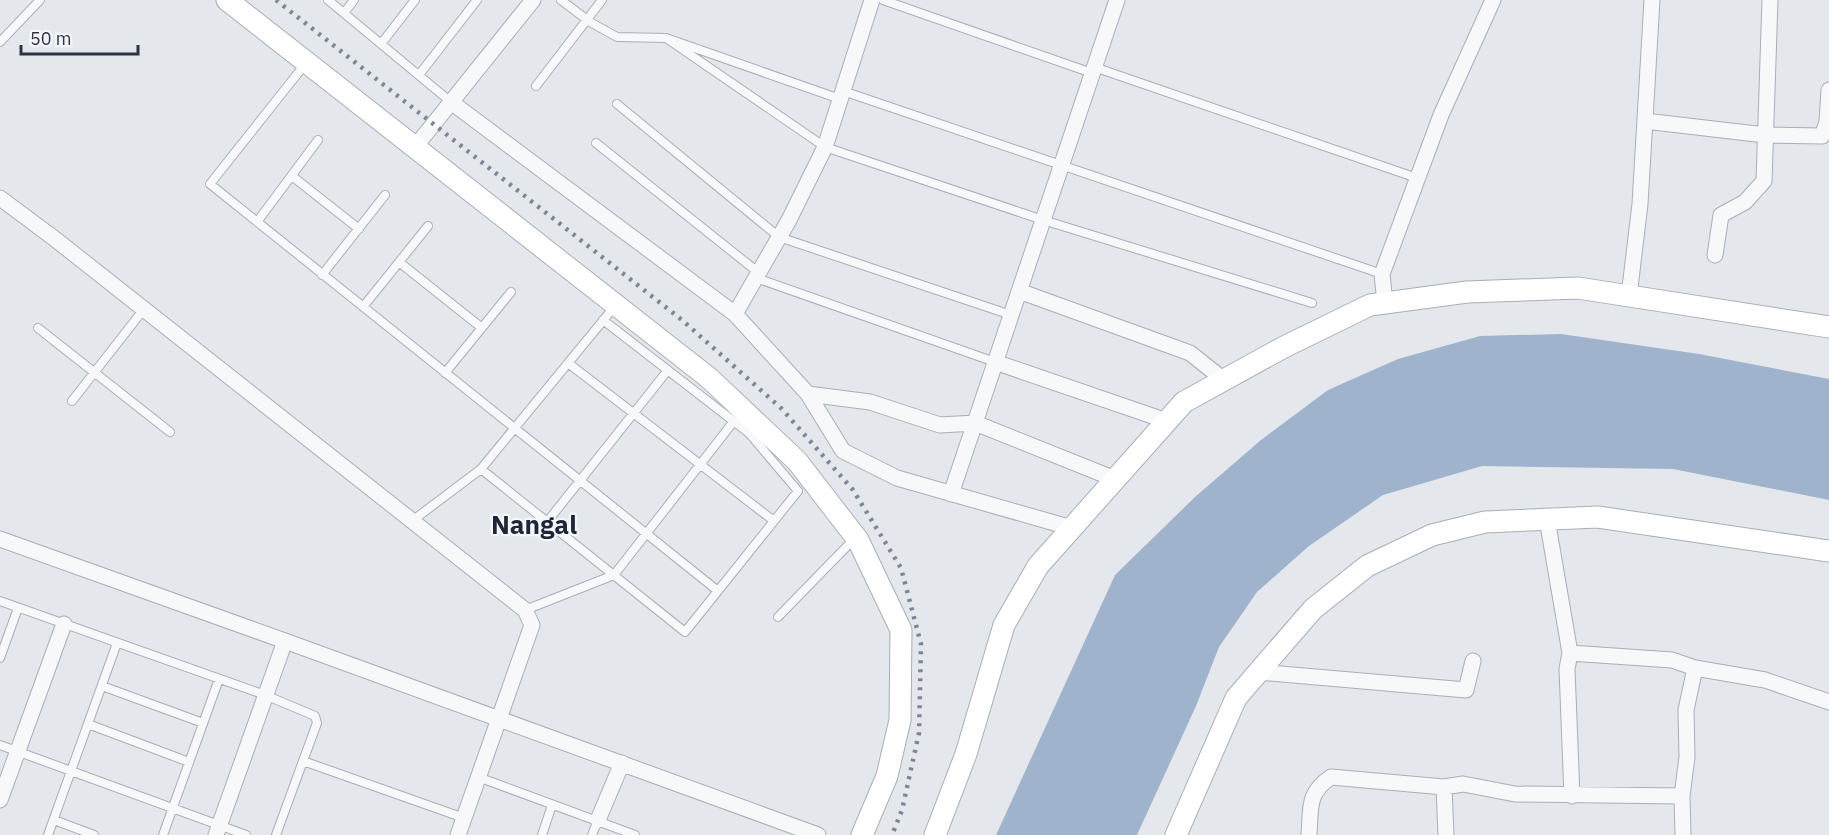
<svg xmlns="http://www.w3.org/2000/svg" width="1829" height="835" viewBox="0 0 1829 835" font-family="'IBM Plex Sans',sans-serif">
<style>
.water{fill:#9fb4cc}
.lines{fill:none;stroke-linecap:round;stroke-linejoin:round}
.lane-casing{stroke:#a9aeb7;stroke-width:10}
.street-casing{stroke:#a9aeb7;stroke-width:17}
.secondary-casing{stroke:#a9aeb7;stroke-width:23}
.lane{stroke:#f7f8fa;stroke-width:8}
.street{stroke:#f7f8fa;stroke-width:15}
.secondary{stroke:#fff;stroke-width:21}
.rail{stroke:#7d8696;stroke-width:4.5;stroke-dasharray:3 6;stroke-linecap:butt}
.labels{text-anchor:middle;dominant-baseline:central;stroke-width:4.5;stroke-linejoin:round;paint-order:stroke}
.district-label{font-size:26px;font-weight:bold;fill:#1d2536;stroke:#f4f6f9}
</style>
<rect width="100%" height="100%" fill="#e4e7ec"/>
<path class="water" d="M 1561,334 L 1699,354 L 1829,379 L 1829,500 L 1673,469 L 1482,466 L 1383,495 L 1309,546 L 1257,592 L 1219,647 L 1196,706 L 1137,835 L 996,835 L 1115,575 L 1195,497 L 1261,440 L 1328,390 L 1398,359 L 1480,336 Z"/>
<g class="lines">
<g class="lane-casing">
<path id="lane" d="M 328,0 L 451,102
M 561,0 L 590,22 L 617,37 L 666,38 L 840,99
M 883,0 L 1092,73
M 344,13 L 354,0
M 666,38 L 825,147 L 1043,220 L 1312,303
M 0,42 L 40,0
M 381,44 L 415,0
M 306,63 L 210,184 L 718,591
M 1094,67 L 1417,178
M 419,75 L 477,0
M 536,86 L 602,0
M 843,91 L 1382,274
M 617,104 L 779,237 L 1011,315
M 596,143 L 759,273
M 292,176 L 359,229
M 257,222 L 318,140
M 399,262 L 482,328
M 322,275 L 385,195
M 756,278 L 995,362
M 363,307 L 428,226
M 38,328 L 170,432
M 568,363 L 774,521
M 445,373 L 511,292
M 72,401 L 144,309
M 481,469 L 685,632 L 798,491 L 749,433 L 603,320
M 412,521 L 481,469 L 615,306
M 547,522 L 668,370
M 0,601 L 265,695 L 315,716 L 317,723 L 303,761 L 464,818
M 525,610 L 614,575 L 734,421
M 778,617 L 855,538
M 0,658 L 18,608
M 102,686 L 203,723
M 88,724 L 189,762
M 0,745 L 246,835
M 478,777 L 635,835
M 54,820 L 94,835
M 48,835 L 117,643
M 163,835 L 219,679
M 276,835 L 303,761
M 542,835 L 552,805
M 592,835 L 598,820"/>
</g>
<g class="street-casing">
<path id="street" d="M 451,102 L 735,314 L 808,394 L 843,451 L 897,478 L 1072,528
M 1645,121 L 1765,135 L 1822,136 L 1827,122 L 1829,90
M 415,147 L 533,0
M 0,198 L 55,239 L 525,610 L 532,625 L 458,835
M 1715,255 L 1721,215 L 1745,202 L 1764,181 L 1770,0
M 1019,291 L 1190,353 L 1224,380
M 1629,296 L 1640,204 L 1652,0
M 1385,303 L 1382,274 L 1441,115 L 1493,0
M 735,314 L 789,220 L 825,147 L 872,0
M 995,362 L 1167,421
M 808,394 L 870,402 L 940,425 L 975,423 L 1115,479
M 951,494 L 1117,0
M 1547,519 L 1570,653 L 1567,669 L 1572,796
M 0,539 L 285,641 L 818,835
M 1570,653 L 1672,660 L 1695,668 L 1765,680 L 1829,702
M 1258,672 L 1466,690 L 1473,661
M 1444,787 L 1446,835
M 0,800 L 64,624
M 598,820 L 622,763
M 216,835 L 285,641
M 1309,835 C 1311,808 1307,793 1331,777 L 1444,787 L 1463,784 L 1515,794 L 1682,796
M 1683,835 L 1682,796 L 1687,757 L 1686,710 L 1695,668"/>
</g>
<g class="secondary-casing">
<path id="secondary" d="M 227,0 L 709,378 L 797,461 L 858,540 L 901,630 L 900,720 L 887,776 L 862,835
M 935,835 L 966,754 L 1004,625 L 1038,566 L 1184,402 L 1284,347 L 1370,305 L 1467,292 L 1578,288 L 1829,327
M 1176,835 L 1236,698 L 1313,609 L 1367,566 L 1432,535 L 1485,522 L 1598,517 L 1829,551"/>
</g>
<use href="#lane" class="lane"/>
<use href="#street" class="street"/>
<use href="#secondary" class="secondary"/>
<path class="rail" d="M 276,0 L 682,320 L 782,409 L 853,490 L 901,568 L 921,644 L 919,733 L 902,810 L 892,835"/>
</g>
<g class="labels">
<g class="district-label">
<text x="534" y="524">Nangal</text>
</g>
</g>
<path d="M21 45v9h117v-9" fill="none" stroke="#2b3445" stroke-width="3"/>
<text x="30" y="45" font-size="18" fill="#2b3445" stroke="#f4f6f9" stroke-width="4.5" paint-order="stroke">50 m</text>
</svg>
